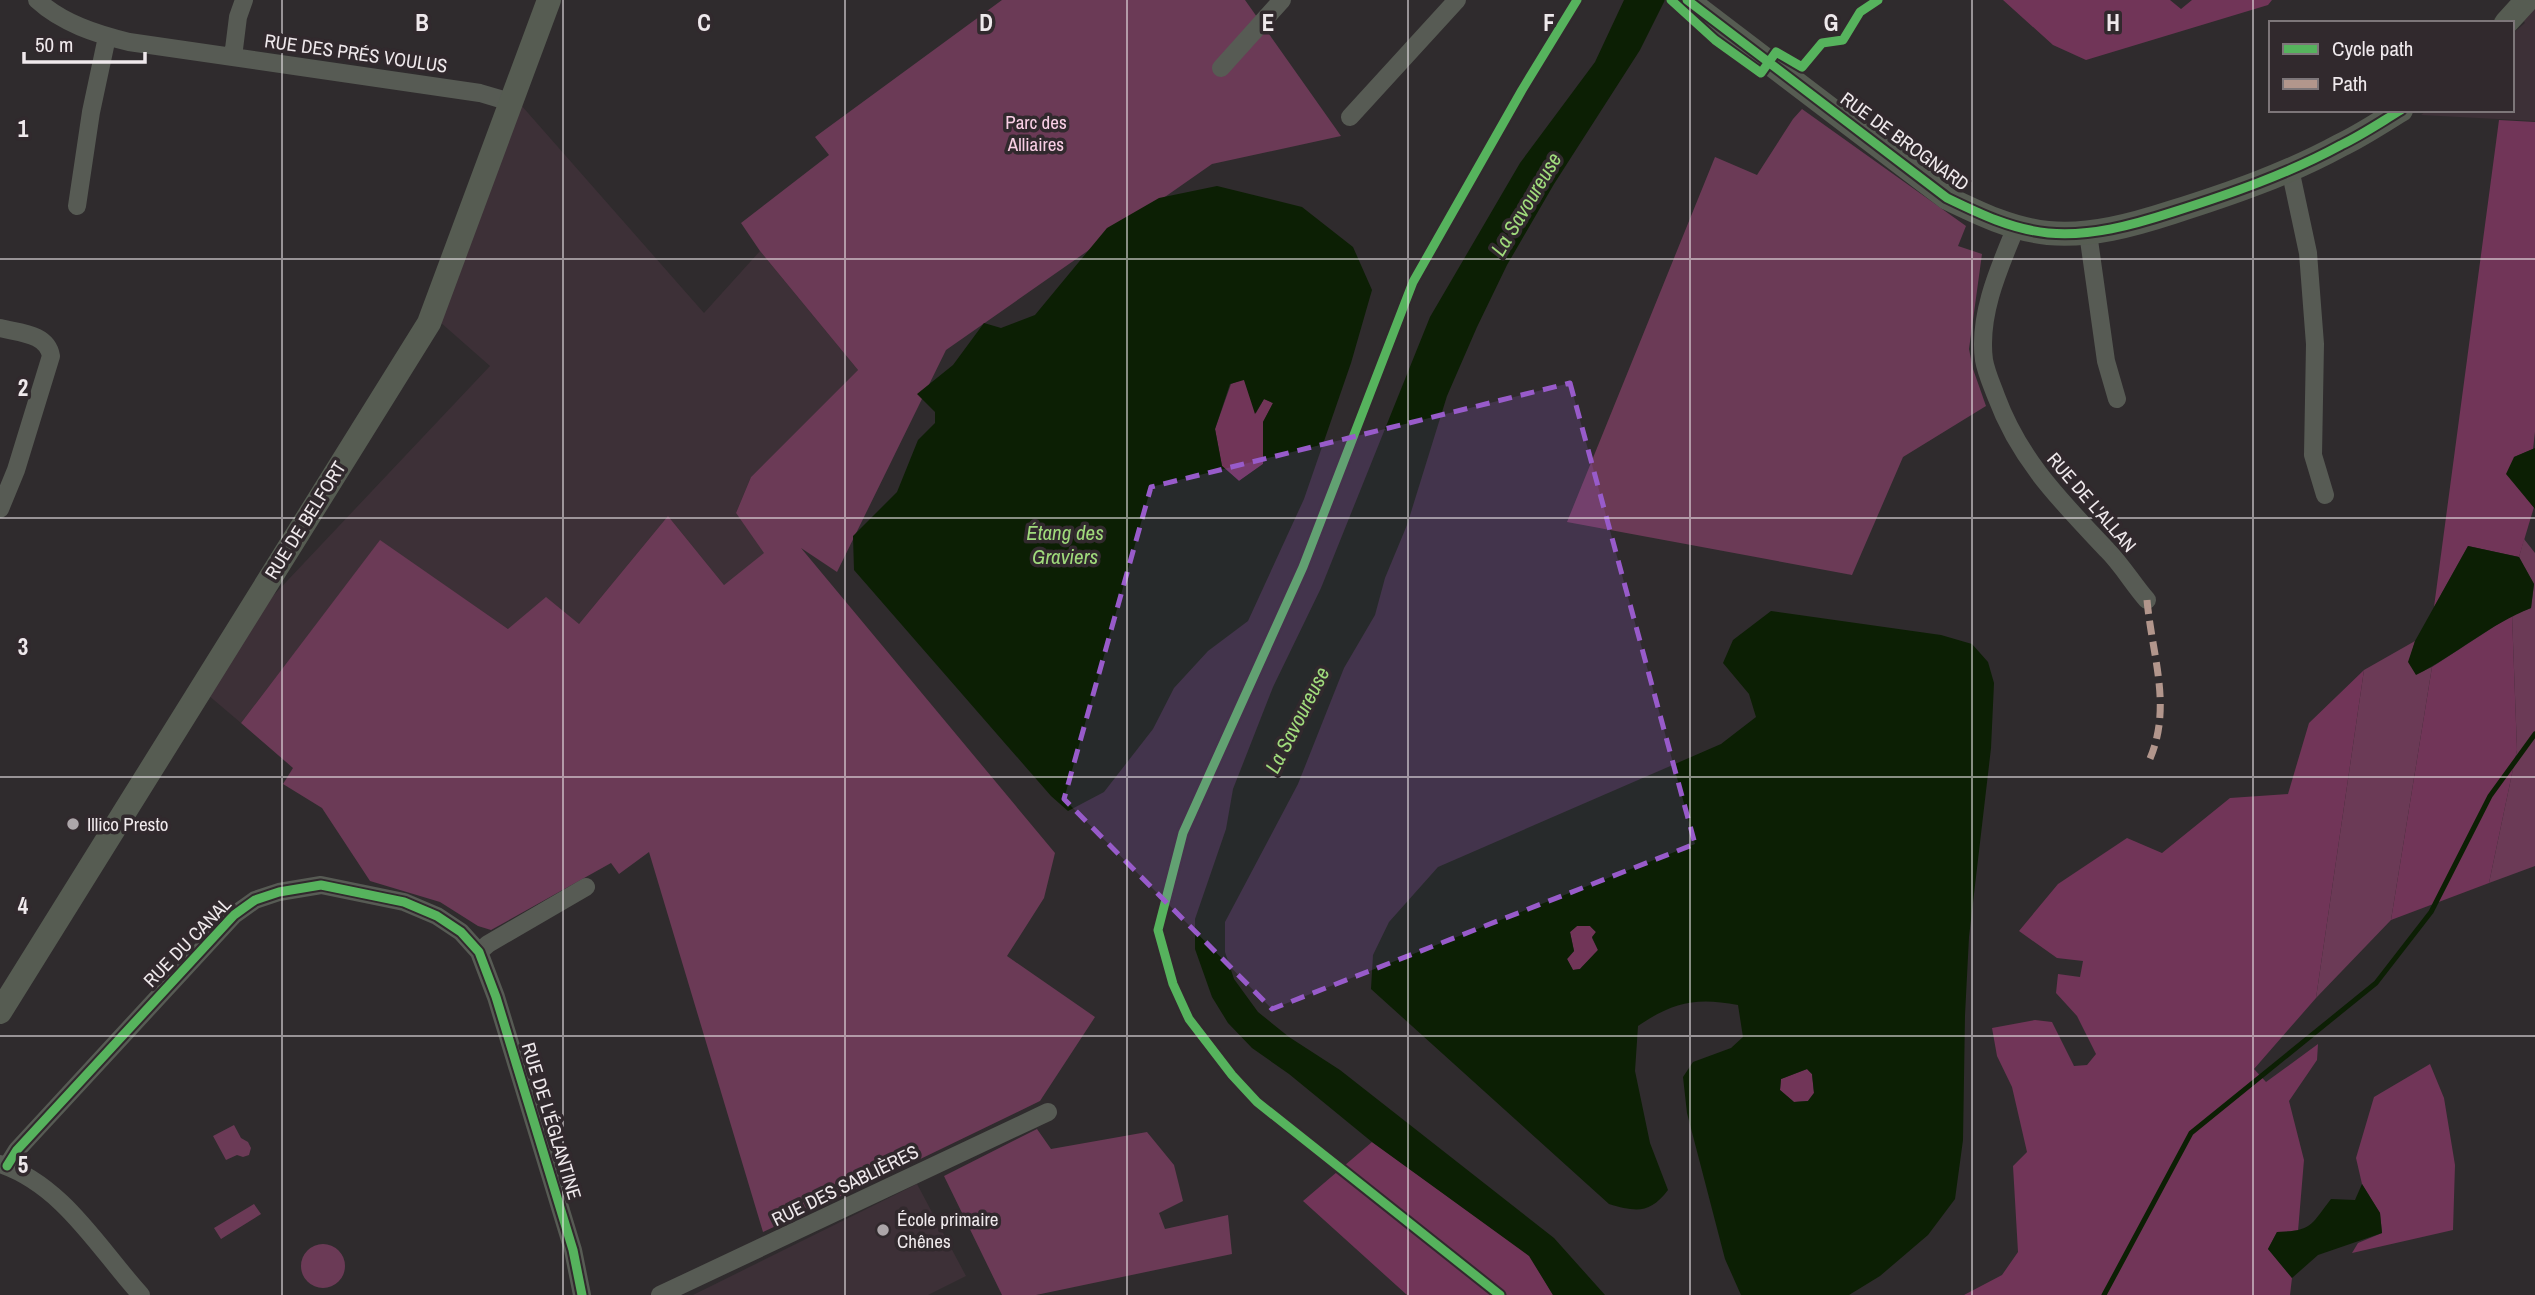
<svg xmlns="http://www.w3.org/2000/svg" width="2535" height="1295" viewBox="0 0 2535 1295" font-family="'Archivo Narrow',sans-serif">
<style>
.built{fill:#3d3037}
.green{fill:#6b3a56}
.forest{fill:#713558}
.water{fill:#0c1f04;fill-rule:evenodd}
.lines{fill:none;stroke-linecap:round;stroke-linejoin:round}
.stream{stroke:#0c1f04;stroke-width:5}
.street{stroke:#575b54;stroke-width:18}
.secondary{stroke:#565c52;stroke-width:24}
.quiet{stroke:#b2968c;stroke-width:7;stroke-dasharray:14 7;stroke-linecap:butt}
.cycleway-casing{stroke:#31292d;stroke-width:13}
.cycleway{stroke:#56b35d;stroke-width:9}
.marked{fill:#985bca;fill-opacity:0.2;stroke:#985bca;stroke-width:5;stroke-dasharray:14 9;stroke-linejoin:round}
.grid{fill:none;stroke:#efe9ec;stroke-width:2;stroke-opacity:0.55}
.poi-dot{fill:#aca6a9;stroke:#31292d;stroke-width:2.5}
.labels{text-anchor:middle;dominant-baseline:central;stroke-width:7;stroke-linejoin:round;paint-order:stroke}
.street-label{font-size:19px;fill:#efe9ec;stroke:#31292d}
.park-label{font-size:19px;fill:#f9cfe5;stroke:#31292d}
.poi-label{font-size:19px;fill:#efe9ec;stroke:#31292d;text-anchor:start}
.water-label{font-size:21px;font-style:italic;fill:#a0db7c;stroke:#31292d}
.grid-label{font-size:23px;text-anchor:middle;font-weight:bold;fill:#efe9ec;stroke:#31292d;stroke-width:7;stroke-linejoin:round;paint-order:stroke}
</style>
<rect width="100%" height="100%" fill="#2f2b2d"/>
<path class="built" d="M 2511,0 L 2535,0 L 2535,121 L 2421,115 L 2427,110 L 2512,110 L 2512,34 L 2525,23 Z
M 521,105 L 704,313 L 760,251 L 858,370 L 751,477 L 736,513 L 765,553 L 724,585 L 668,516 L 579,624 L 508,629 L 380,541 L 241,723 L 208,695 L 271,598 L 490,366 L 440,322 Z
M 917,1184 L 966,1276 L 928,1295 L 693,1295 Z"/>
<path class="green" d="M 1002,0 L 1245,0 L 1341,136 L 1212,164 L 946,350 L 837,572 L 801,548 L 1055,853 L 1044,898 L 1007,956 L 1095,1017 L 1040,1101 L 910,1164 L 763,1232 L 649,852 L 619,874 L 611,863 L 491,930 L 478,926 L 440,902 L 370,881 L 322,808 L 283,784 L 293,768 L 241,723 L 380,540 L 508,629 L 546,597 L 579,624 L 668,516 L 724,585 L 764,553 L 736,513 L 751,477 L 858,370 L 760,251 L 741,223 L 829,155 L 815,137 Z
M 1802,109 L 1966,226 L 1958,246 L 1982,254 L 1969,349 L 1973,369 L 1986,406 L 1903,457 L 1852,575 L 1567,522 L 1715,157 L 1757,175 L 1793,119 Z
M 2524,539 L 2535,553 L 2535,866 L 2489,883 L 2517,750 L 2512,615 L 2531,608 L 2534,584 L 2519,557 Z
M 2415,641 L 2409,662 L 2416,674 L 2432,667 L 2391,920 L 2316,998 L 2364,670 Z
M 234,1125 L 241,1138 L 248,1142 L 251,1148 L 249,1155 L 243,1157 L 237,1155 L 226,1160 L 213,1136 Z
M 1037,1129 L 1051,1149 L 1147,1132 L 1174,1165 L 1183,1201 L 1159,1213 L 1165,1229 L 1228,1215 L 1232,1254 L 1036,1295 L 1002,1295 L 944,1176 Z
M 254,1204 L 261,1214 L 221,1239 L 214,1228 Z
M301 1266a22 22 0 1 1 44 0a22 22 0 1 1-44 0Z"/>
<path class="forest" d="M 2003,0 L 2170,0 L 2181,9 L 2192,0 L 2272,0 L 2268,5 L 2086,60 L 2053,45 Z
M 2499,120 L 2535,122 L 2535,432 L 2533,449 L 2514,457 L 2523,493 L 2534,507 L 2519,557 L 2468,546 L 2434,607 Z
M 1244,379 L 1256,413 L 1264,399 L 1273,403 L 1263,422 L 1263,464 L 1239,481 L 1222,466 L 1215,429 L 1231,384 Z
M 2512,615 L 2517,750 L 2489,883 L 2391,920 L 2432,667 Z
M 2364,670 L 2316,998 L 2254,1069 L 2266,1082 L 2318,1044 L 2317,1060 L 2289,1101 L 2304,1160 L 2298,1231 L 2277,1232 L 2268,1249 L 2292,1278 L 2290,1295 L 1964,1295 L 2002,1275 L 2018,1252 L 2013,1166 L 2027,1152 L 2012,1087 L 1997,1056 L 1992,1028 L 2035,1020 L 2052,1022 L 2074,1066 L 2087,1065 L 2096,1054 L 2077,1016 L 2056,993 L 2058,974 L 2080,977 L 2083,961 L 2057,958 L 2019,931 L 2058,884 L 2127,838 L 2162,853 L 2230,798 L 2288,794 L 2309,723 Z
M 1577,926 L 1590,926 L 1596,932 L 1592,938 L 1598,950 L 1580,969 L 1573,970 L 1567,959 L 1574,951 L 1570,932 Z
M 2430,1064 L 2444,1098 L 2455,1165 L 2453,1230 L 2352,1253 L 2358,1243 L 2382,1233 L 2380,1213 L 2362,1184 L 2356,1158 L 2374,1097 Z
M 1807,1069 L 1812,1074 L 1814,1093 L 1808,1101 L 1794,1102 L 1780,1090 L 1781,1079 Z
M 1372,1142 L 1530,1256 L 1553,1295 L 1407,1295 L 1303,1201 Z"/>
<path class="water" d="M 1624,0 L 1665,0 L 1640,50 L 1554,184 L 1507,265 L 1477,327 L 1447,396 L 1407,525 L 1385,578 L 1375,615 L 1344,668 L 1298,784 L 1225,922 L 1225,952 L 1234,979 L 1258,1012 L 1289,1037 L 1340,1070 L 1554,1238 L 1605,1295 L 1553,1295 L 1529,1256 L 1372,1142 L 1289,1074 L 1252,1048 L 1228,1023 L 1212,997 L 1195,949 L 1195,919 L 1226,829 L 1233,789 L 1273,687 L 1321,588 L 1430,317 L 1520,163 L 1595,62 Z
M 1217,186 L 1302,207 L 1353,247 L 1372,290 L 1351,363 L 1304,499 L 1248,621 L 1208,651 L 1174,688 L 1153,729 L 1104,792 L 1068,811 L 1051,796 L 854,570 L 853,536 L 897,492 L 918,440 L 935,423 L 935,412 L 917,394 L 953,365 L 984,323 L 1001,328 L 1035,315 L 1107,228 L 1159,198 ZM 1244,380 L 1255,414 L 1264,399 L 1273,403 L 1263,422 L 1263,464 L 1239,481 L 1222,466 L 1215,429 L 1230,384 Z
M 2535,448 L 2535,509 L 2506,474 L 2514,457 Z
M 2468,546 L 2519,557 L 2534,584 L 2531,608 C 2490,624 2456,655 2416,675 L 2408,662 L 2415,641 Z
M 1771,611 L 1941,635 L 1972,644 L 1988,662 L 1994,683 L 1991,748 L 1969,937 L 1965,1015 L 1963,1140 L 1955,1199 L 1928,1235 L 1880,1276 L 1849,1295 L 1741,1295 L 1725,1259 L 1687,1113 L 1683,1077 L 1693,1062 L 1731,1048 L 1743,1037 L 1738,1005 C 1696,997 1673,1002 1638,1026 L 1635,1071 L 1650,1143 L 1668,1190 C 1650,1214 1636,1212 1609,1204 L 1371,989 L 1373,955 L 1389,922 L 1438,867 L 1721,744 L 1756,717 L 1749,694 L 1723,663 L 1733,640 ZM 1577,926 L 1590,926 L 1596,932 L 1592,937 L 1598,950 L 1580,969 L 1573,970 L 1567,959 L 1574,951 L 1570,932 ZM 1807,1069 L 1812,1074 L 1814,1093 L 1808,1101 L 1794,1102 L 1780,1090 L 1781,1079 Z
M 2362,1184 L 2380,1213 L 2382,1233 L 2318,1255 L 2292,1278 L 2268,1249 L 2277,1232 C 2312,1231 2311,1225 2331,1199 L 2355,1200 Z"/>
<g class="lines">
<path class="stream" d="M 2104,1295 L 2191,1133 L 2376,983 L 2431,912 L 2490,796 L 2535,734"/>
<path class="street" d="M 37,0 C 62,23 96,34 129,42 L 480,93 L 510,102
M 233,57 L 238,17 L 244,0
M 1221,68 L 1282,0
M 1350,117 L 1457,0
M 2290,169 L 2308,253 L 2315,344 L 2313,455 L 2325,495
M 77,206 L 91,112 L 107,37
M 2016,227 C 1999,268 1978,315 1984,360 C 1986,372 1992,385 1996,396 C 2020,461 2061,501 2107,550 C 2122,565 2133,584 2147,600
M 2088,233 L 2106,361 L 2117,399
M 0,328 C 19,333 47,333 51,356 L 16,470 L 0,509
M 479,952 L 488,944 L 586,887
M 0,1164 C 63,1185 99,1249 141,1295
M 7,1166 L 17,1150 L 234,915 L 255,900 L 279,892 L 321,885 L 404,902 L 437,916 L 461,932 L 479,952 L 496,997 L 573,1250 L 582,1295
M 660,1295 L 1048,1112"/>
<path class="secondary" d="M 1687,0 L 1947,198 C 1980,214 2011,229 2048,233 C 2090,237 2133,225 2173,212 C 2230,194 2288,174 2341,145 C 2362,135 2381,122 2401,110
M 2506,23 L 2527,0
M 0,1012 L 429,323 L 549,0"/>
<path class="quiet" d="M 2147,600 C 2152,656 2173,707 2149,761"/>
<g class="cycleway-casing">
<path id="cycleway" d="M 1671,0 L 1715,40 L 1761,73 L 1776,52 L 1802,67 L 1822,43 L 1843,40 L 1860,12 L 1878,0
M 1687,0 L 1947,198 C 1980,214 2011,229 2048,233 C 2090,237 2133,225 2173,212 C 2230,194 2288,174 2341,145 C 2362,135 2381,122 2401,110
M 7,1166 L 17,1150 L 234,915 L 255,900 L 279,892 L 321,885 L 404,902 L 437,916 L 461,932 L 479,952 L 496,997 L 573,1250 L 582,1295
M 1500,1295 L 1257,1102 L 1232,1075 L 1189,1019 L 1173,984 L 1158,930 L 1183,833 L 1303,567 L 1413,282 L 1522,90 L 1577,0"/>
</g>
<use href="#cycleway" class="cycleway"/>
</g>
<path class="marked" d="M 1570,383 L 1695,844 L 1272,1009 L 1064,799 L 1151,487 Z"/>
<path class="grid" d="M 282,0 L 282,1295M 563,0 L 563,1295M 845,0 L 845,1295M 1127,0 L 1127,1295M 1408,0 L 1408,1295M 1690,0 L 1690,1295M 1972,0 L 1972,1295M 2253,0 L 2253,1295M 0,259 L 2535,259M 0,518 L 2535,518M 0,777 L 2535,777M 0,1036 L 2535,1036"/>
<g class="poi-dot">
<circle cx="73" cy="824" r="7"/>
<circle cx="883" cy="1230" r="7"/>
</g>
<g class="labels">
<g class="street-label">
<text transform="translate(356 53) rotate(8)">RUE DES PRÉS VOULUS</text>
<text transform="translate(1905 141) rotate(36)">RUE DE BROGNARD</text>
<text transform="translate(2092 502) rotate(49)">RUE DE L'ALLAN</text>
<text transform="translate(305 520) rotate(-58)">RUE DE BELFORT</text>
<text transform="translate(187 942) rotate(-46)">RUE DU CANAL</text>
<text transform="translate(552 1121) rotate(73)">RUE DE L'ÉGLANTINE</text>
<text transform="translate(845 1185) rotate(-26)">RUE DES SABLIÈRES</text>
</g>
<g class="park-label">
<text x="1036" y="122">Parc des<tspan x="1036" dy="22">Alliaires</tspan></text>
</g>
<g class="poi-label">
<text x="87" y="824">Illico Presto</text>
<text x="897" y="1219">École primaire<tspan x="897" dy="22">Chênes</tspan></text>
</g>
<g class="water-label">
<text transform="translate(1526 204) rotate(-59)">La Savoureuse</text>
<text x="1065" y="532">Étang des<tspan x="1065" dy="24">Graviers</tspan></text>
<text transform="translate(1297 720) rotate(-63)">La Savoureuse</text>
</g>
</g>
<g class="grid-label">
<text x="422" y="31">B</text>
<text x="704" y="31">C</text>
<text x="986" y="31">D</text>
<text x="1268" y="31">E</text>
<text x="1549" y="31">F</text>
<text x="1831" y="31">G</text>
<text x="2113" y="31">H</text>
<text x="23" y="137">1</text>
<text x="23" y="396">2</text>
<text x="23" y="655">3</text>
<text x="23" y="914">4</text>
<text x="23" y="1173">5</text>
</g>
<rect x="2269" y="21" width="245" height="91" fill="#31292d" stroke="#7d7679" stroke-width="2"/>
<rect x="2283" y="44" width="35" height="10" fill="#56b35d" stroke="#7d7679" stroke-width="2"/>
<text x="2332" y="56" font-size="21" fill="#efe9ec">Cycle path</text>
<rect x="2283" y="79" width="35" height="10" fill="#b2968c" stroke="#7d7679" stroke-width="2"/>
<text x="2332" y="91" font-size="21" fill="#efe9ec">Path</text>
<path d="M24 52v10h121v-10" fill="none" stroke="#efe9ec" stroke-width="3.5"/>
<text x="35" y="52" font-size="21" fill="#efe9ec" stroke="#31292d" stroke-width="5" paint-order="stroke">50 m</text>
</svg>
